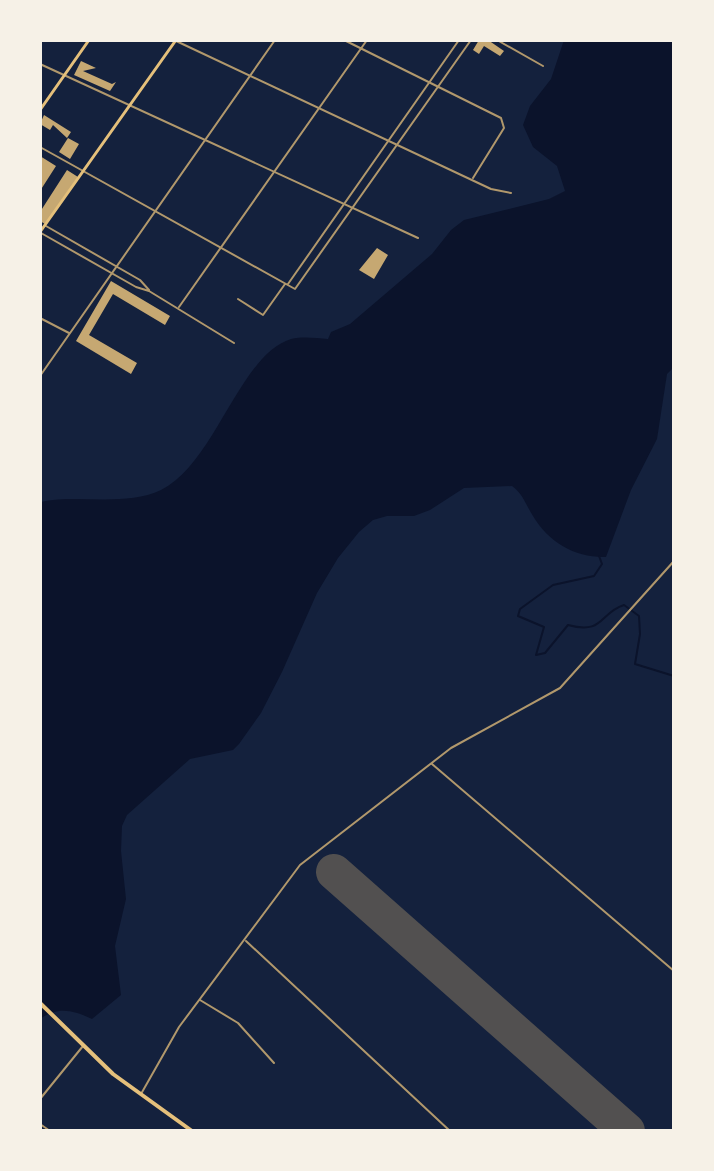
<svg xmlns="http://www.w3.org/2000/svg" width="714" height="1171" viewBox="0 0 714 1171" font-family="'Work Sans',sans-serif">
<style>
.water{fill:#0b132b}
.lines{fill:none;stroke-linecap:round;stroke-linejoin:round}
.stream{stroke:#0b132b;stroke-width:2}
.runway{stroke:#525050;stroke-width:36}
.building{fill:#c6a872}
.minor{stroke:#b1986c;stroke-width:2}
.secondary{stroke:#e5c07b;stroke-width:3}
.primary{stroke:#e5c07b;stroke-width:4}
</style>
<rect width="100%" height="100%" fill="#14213d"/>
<path class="water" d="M 564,40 L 674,40 L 674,367 L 667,374 L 657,439 L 631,490 L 606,557 C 576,558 549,543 533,516 C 526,505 523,494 512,486 L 464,488 L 430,510 L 414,516 L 387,516 L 373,520 L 359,532 L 338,558 L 317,593 L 282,672 L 261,713 L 239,744 L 233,750 L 190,759 L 127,815 L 122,826 L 121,851 L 126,899 L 115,946 L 121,995 L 92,1019 C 73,1010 58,1006 40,1019 L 40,502 C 78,494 125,507 161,490 C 215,464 239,355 291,339 C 303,336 316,338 328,339 L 331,332 L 350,324 L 432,254 L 451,230 L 464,220 L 549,199 L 565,191 L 557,166 L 533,147 L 523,125 L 530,106 L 551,79 Z"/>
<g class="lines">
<path class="stream" d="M 599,556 L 602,564 L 594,576 L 553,585 L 520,609 L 518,616 L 544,627 L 536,655 L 545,653 L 568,625 C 604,635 599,613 624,605 L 639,616 L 640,634 L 635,664 L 674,676"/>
<path class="runway" d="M 334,872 L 627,1131"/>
</g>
<path class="building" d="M 479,40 L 488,40 L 504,51 L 500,56 L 484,46 L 479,54 L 473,50 Z
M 81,61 L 96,68 L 83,71 L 112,84 L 116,82 L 110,91 L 74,75 Z
M 44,115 L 71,132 L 67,138 L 53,125 L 50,130 L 40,124 Z
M 68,138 L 79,144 L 70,159 L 59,152 Z
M 40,156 L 56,166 L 40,191 Z
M 67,170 L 78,177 L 45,224 L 40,221 L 40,212 Z
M 377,248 L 388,255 L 374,279 L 359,270 Z
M 111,281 L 170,316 L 165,325 L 113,294 L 89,335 L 137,363 L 131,374 L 76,341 Z"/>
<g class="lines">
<path class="minor" d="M 174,40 L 491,189 L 511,193
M 344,40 L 501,118 L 504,128 L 473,178
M 497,40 L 543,66
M 40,64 L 418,238
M 40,147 L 295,289 L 471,40
M 46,226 L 140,280 L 149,290
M 41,233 L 136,287 L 149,291 L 234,343
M 288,284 L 459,40
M 238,299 L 263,315 L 285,284
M 179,307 L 367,40
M 40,318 L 69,333
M 40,376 L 275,40
M 432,764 L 674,971
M 246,941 L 450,1131
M 200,1000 L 238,1023 L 274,1063
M 141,1094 L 179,1027 L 300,865 L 451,748 L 560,688 L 674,561
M 40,1099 L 83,1046
M 40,1124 L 50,1131"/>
<path class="secondary" d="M 40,110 L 89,40
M 40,232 L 176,40"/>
<path class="primary" d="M 40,1003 L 113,1074 L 192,1131"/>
</g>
<rect width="714" height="1171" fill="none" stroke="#f6f1e7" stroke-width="84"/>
</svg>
